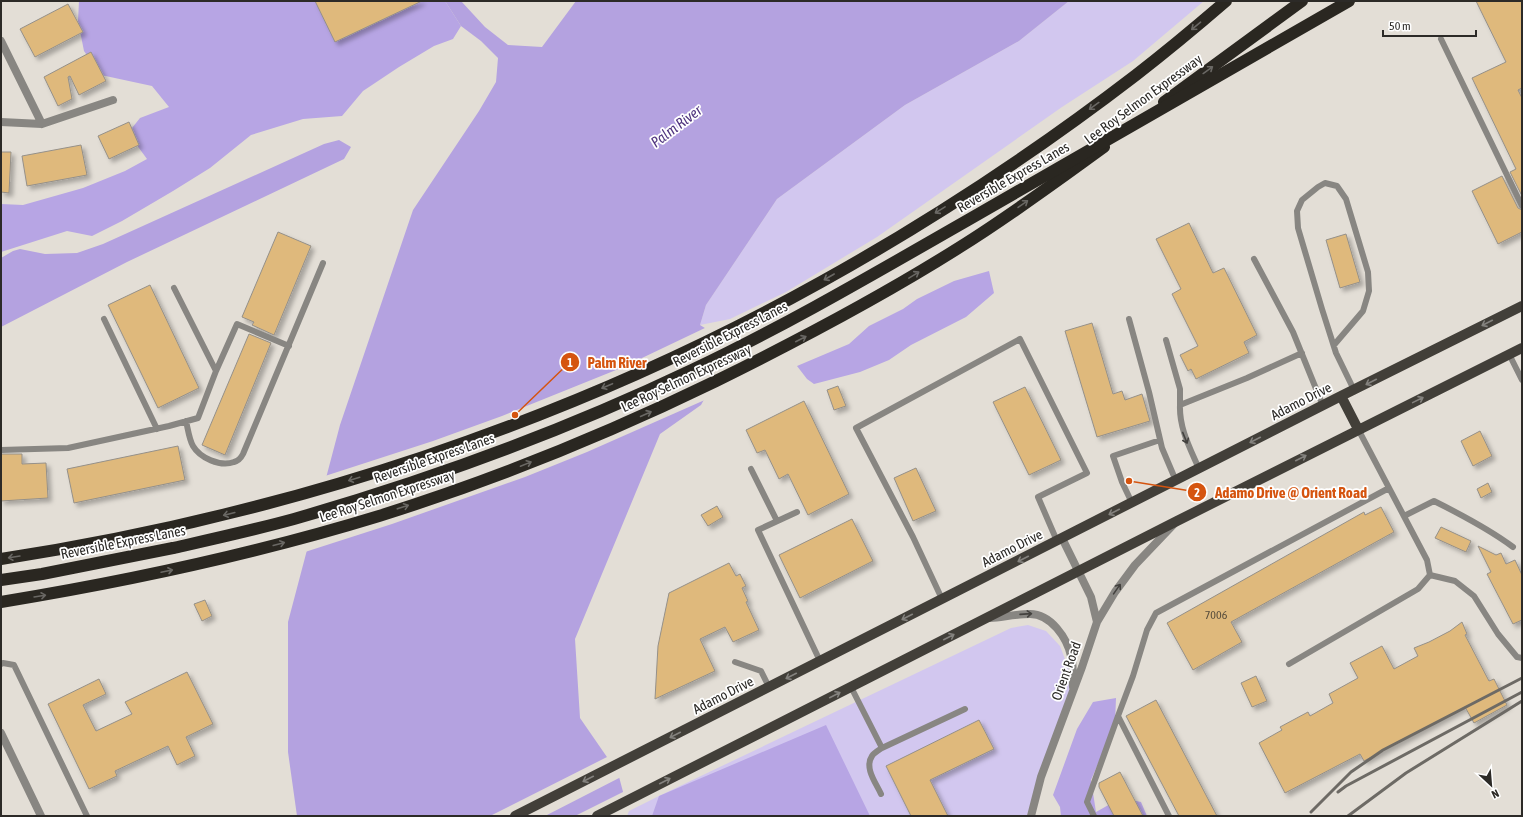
<svg xmlns="http://www.w3.org/2000/svg" width="1523" height="817" viewBox="0 0 1523 817" font-family="'Asap Condensed',sans-serif">
<style>
.green{fill:#d2c7ef}
.forest{fill:#b7a5e4}
.water{fill:#b4a2e0}
.pier{fill:#e3ded6}
.building{fill:#dfb97b;stroke:#959089;filter:url(#shadow)}
.lines{fill:none;stroke-linecap:round;stroke-linejoin:round}
.service{stroke:#888682;stroke-width:6}
.minor{stroke:#888682;stroke-width:8}
.tertiary{stroke:#888682;stroke-width:8}
.primary{stroke:#423f39;stroke-width:10}
.motorway{stroke:#2a2721;stroke-width:12}
.rail{stroke:#6d6a65;stroke-width:3}
.motorway-bridge{stroke:#2a2721;stroke-width:12}
.oneway{stroke:#6a6864}
.oneway2{stroke:#84827e}
.oneway3{stroke:#43413e}
.labels{text-anchor:middle;dominant-baseline:central;stroke-width:3.5;stroke-linejoin:round;paint-order:stroke}
.number-label{font-size:12px;fill:#594e3c}
.street-label{font-size:14px;fill:#2c2a27;stroke:#fff}
.water-label{font-size:15px;font-style:italic;fill:#50357f;stroke:#fff}
.leader{fill:none;stroke:#d5540f;stroke-width:1.5}
.callout-dot{fill:#d5540f;stroke:#fff;stroke-width:1.5}
.mark-label{font-size:12px;text-anchor:middle;font-weight:bold;fill:#fff}
.callout-label{font-size:15px;text-anchor:middle;font-weight:bold;fill:#d5540f;stroke:#fff;stroke-width:3.5;stroke-linejoin:round;paint-order:stroke}
</style>
<defs>
<filter id="shadow"><feDropShadow dx="3.5" dy="3.5" stdDeviation="2" flood-color="#0004"/></filter>
</defs>
<rect width="100%" height="100%" fill="#e3ded6"/>
<path class="green" d="M 1069,1 L 1204,1 L 1133,61 L 1062,107 L 877,237 L 786,292 L 730,319 L 700,325 L 706,305 L 777,199 L 905,105 L 1019,41 Z
M 1028,625 L 1046,631 L 1060,646 L 1071,675 L 1069,693 L 1030,816 L 627,816 L 629,811 L 659,796 L 1011,628 Z"/>
<path class="forest" d="M 79,1 L 445,1 L 461,26 L 453,39 L 434,46 L 399,67 L 363,91 L 342,116 L 303,119 L 251,135 L 210,168 L 173,191 L 122,221 L 92,236 L 67,231 L 1,252 L 1,204 L 23,205 L 83,188 L 125,171 L 147,159 L 128,133 L 140,118 L 169,107 L 152,86 L 101,75 L 84,51 L 78,21 Z
M 989,271 L 994,293 L 966,317 L 911,345 L 889,360 L 860,372 L 814,384 L 807,379 L 797,366 L 849,344 L 869,326 L 903,309 L 917,299 L 954,281 Z
M 1116,698 L 1115,724 L 1091,780 L 1096,812 L 1121,798 L 1141,802 L 1147,816 L 1061,816 L 1060,807 L 1053,795 L 1077,729 L 1093,702 Z
M 826,725 L 870,816 L 652,816 L 659,796 Z"/>
<path class="water" d="M 445,1 L 461,1 L 485,27 L 508,45 L 542,47 L 576,1 L 1069,1 L 1019,41 L 905,105 L 777,199 L 706,305 L 700,325 L 726,341 L 718,374 L 701,405 L 660,434 L 575,639 L 580,718 L 618,773 L 626,803 L 625,816 L 297,816 L 288,752 L 288,622 L 340,425 L 413,210 L 479,111 L 496,82 L 498,58 L 481,41 L 461,26 Z
M 339,140 L 351,147 L 344,159 L 127,262 L 1,327 L 1,258 L 13,251 L 20,249 L 45,254 L 77,253 L 103,244 L 324,144 Z"/>
<path class="pier" d="M 707,327 L 727,339 L 728,342 L 720,375 L 707,399 L 587,452 L 525,477 L 392,524 L 305,552 L 325,476 L 433,441 L 502,416 L 621,368 Z
M 609,756 L 620,772 L 621,777 L 545,816 L 490,816 Z
M 625,791 L 628,803 L 627,816 L 575,816 Z"/>
<path class="building" d="M 315,1 L 422,1 L 335,42 Z
M 1476,1 L 1522,1 L 1522,88 L 1518,90 L 1522,98 L 1522,196 L 1510,172 L 1516,169 L 1472,78 L 1506,62 Z
M 68,4 L 83,32 L 35,57 L 20,29 Z
M 91,52 L 106,81 L 79,95 L 70,76 L 68,77 L 72,99 L 58,106 L 44,77 Z
M 129,122 L 139,145 L 109,159 L 98,136 Z
M 81,145 L 87,175 L 27,186 L 22,156 Z
M 1,152 L 11,152 L 9,193 L 1,192 Z
M 1502,176 L 1518,208 L 1522,210 L 1522,232 L 1498,244 L 1472,191 Z
M 1189,223 L 1213,273 L 1224,268 L 1257,335 L 1244,342 L 1249,353 L 1196,379 L 1191,369 L 1188,371 L 1180,355 L 1198,346 L 1172,294 L 1181,289 L 1156,239 Z
M 278,232 L 311,246 L 274,335 L 252,325 L 254,322 L 242,317 Z
M 1346,234 L 1360,282 L 1340,288 L 1326,240 Z
M 150,285 L 199,388 L 158,408 L 108,305 Z
M 1092,323 L 1113,394 L 1122,391 L 1125,400 L 1142,394 L 1150,421 L 1097,437 L 1065,331 Z
M 249,334 L 271,343 L 225,455 L 202,445 Z
M 838,386 L 846,406 L 834,410 L 827,390 Z
M 1025,387 L 1061,460 L 1029,475 L 993,402 Z
M 804,401 L 849,494 L 808,515 L 788,474 L 779,479 L 765,450 L 757,453 L 746,430 Z
M 1480,431 L 1492,456 L 1473,466 L 1461,441 Z
M 178,446 L 185,480 L 74,503 L 67,469 Z
M 1,454 L 22,454 L 22,464 L 46,463 L 48,498 L 1,501 Z
M 916,468 L 936,511 L 913,521 L 894,478 Z
M 1488,483 L 1492,492 L 1481,498 L 1477,489 Z
M 717,506 L 723,517 L 708,526 L 701,515 Z
M 1381,507 L 1394,532 L 1231,622 L 1242,642 L 1193,670 L 1167,623 L 1364,512 L 1365,515 Z
M 852,519 L 873,561 L 800,598 L 779,555 Z
M 1441,527 L 1471,541 L 1466,552 L 1435,538 Z
M 1478,546 L 1496,555 L 1501,553 L 1506,564 L 1515,560 L 1522,575 L 1522,620 L 1513,624 L 1487,574 L 1491,572 Z
M 729,563 L 736,576 L 740,574 L 746,586 L 742,588 L 748,601 L 746,602 L 759,630 L 733,642 L 725,627 L 700,639 L 715,671 L 655,699 L 658,646 L 669,593 Z
M 205,600 L 212,616 L 202,621 L 194,604 Z
M 1462,622 L 1467,634 L 1465,635 L 1489,681 L 1494,679 L 1507,705 L 1474,723 L 1465,707 L 1364,761 L 1360,754 L 1285,793 L 1259,743 L 1282,730 L 1280,727 L 1308,712 L 1310,716 L 1333,703 L 1329,694 L 1358,678 L 1350,663 L 1382,646 L 1394,669 L 1418,656 L 1414,648 L 1429,642 L 1450,631 Z
M 187,672 L 213,724 L 186,737 L 195,756 L 177,765 L 168,746 L 115,771 L 117,776 L 89,789 L 48,704 L 99,679 L 106,694 L 83,705 L 96,731 L 132,714 L 125,702 Z
M 1256,676 L 1267,701 L 1252,707 L 1241,683 Z
M 1156,700 L 1217,816 L 1179,816 L 1126,716 Z
M 979,720 L 994,749 L 930,780 L 948,816 L 911,816 L 886,766 Z
M 1120,772 L 1143,816 L 1114,816 L 1099,787 L 1099,783 Z"/>
<g class="lines">
<path class="service" d="M 1441,39 L 1522,206
M 1254,259 L 1293,332 L 1323,406
M 104,319 L 157,429
M 1129,319 L 1149,392 L 1162,448 L 1176,481
M 1166,340 L 1180,389 L 1180,405 L 1247,378 L 1302,353
M 1334,345 L 1363,311 L 1369,291 L 1368,272 L 1346,199 L 1337,186 L 1325,183 L 1318,187 L 1302,200 L 1297,211 L 1298,228 L 1322,309 L 1336,353 L 1354,390
M 1509,354 L 1522,380
M 216,371 L 237,324 L 289,346
M 1180,405 C 1179,428 1190,448 1199,469
M 186,421 C 188,429 189,439 193,446 C 200,458 220,467 234,462 C 238,461 241,458 243,454 L 323,263
M 1,450 L 68,448 L 169,426 L 198,418 L 216,371 L 174,288
M 751,469 L 777,521
M 1132,503 L 1122,482 L 1113,456 L 1160,440
M 797,512 L 758,530 L 820,661
M 1404,516 L 1434,501 C 1462,515 1489,529 1513,547
M 1430,575 L 1455,581 L 1474,596 L 1498,634 L 1517,657 L 1522,658
M 942,599 L 913,537 L 856,428 L 1020,339 L 1087,473 L 1038,497 L 1057,541
M 735,662 L 761,671 L 769,687
M 1,664 L 3,663 L 14,665 L 87,816
M 1289,664 L 1418,589 L 1430,575 L 1427,560 L 1358,429
M 851,687 L 882,748 L 965,709
M 881,794 C 876,783 864,768 872,756 C 874,753 879,750 882,748
M 1094,816 L 1087,802 L 1118,716
M 1169,816 L 1118,716 L 1133,676 L 1147,630 L 1156,613 L 1389,488"/>
<path class="minor" d="M 1,41 L 42,124
M 1,122 L 42,124 L 113,100"/>
<path class="tertiary" d="M 990,618 C 1003,617 1017,614 1030,614 C 1051,614 1067,638 1071,656 C 1074,665 1072,677 1073,687
M 1097,622 L 1115,592 L 1135,565 L 1174,524
M 1,733 L 41,816
M 1031,816 L 1041,777 L 1082,667 L 1097,622 L 1091,597 L 1062,538"/>
<path class="primary" d="M 1341,396 L 1358,429
M 515,816 L 1341,396 L 1522,306
M 597,816 L 1177,521 L 1522,348"/>
<path class="motorway" d="M 1164,102 L 1302,1
M 1,559 C 287,515 568,423 821,282 C 931,221 1037,151 1136,75 C 1167,51 1197,26 1226,1
M 1,580 L 42,574 L 173,548
M 1,602 C 129,581 255,554 379,516 C 494,480 607,434 716,381 C 799,340 881,297 960,247 C 1010,216 1057,181 1104,147"/>
<path class="rail" d="M 1338,792 L 1346,786 L 1522,692
M 1311,812 L 1351,772 L 1383,750 L 1522,678
M 1348,816 L 1406,773 L 1522,701"/>
<path class="motorway-bridge" d="M 173,548 C 213,539 254,530 294,519 C 430,480 564,431 692,370 C 787,325 877,272 968,220 C 1095,147 1222,74 1349,1"/>
</g>
<defs><path id="oneway-shaft" d="M-6 0H5M1.5-3L5.5 0L1.5 3" fill="none" stroke-width="1.6" stroke-linecap="round" stroke-linejoin="round"/></defs>
<g class="oneway">
<use href="#oneway-shaft" transform="translate(1196 26) rotate(140)"/>
<use href="#oneway-shaft" transform="translate(1208 70) rotate(-36)"/>
<use href="#oneway-shaft" transform="translate(1094 106) rotate(144)"/>
<use href="#oneway-shaft" transform="translate(1023 204) rotate(-35)"/>
<use href="#oneway-shaft" transform="translate(940 210) rotate(148)"/>
<use href="#oneway-shaft" transform="translate(914 275) rotate(-31)"/>
<use href="#oneway-shaft" transform="translate(829 277) rotate(150)"/>
<use href="#oneway-shaft" transform="translate(801 339) rotate(-27)"/>
<use href="#oneway-shaft" transform="translate(607 386) rotate(157)"/>
<use href="#oneway-shaft" transform="translate(646 414) rotate(-24)"/>
<use href="#oneway-shaft" transform="translate(526 464) rotate(-22)"/>
<use href="#oneway-shaft" transform="translate(354 479) rotate(163)"/>
<use href="#oneway-shaft" transform="translate(403 507) rotate(-18)"/>
<use href="#oneway-shaft" transform="translate(229 514) rotate(166)"/>
<use href="#oneway-shaft" transform="translate(279 544) rotate(-15)"/>
<use href="#oneway-shaft" transform="translate(14 557) rotate(171)"/>
<use href="#oneway-shaft" transform="translate(167 571) rotate(-12)"/>
<use href="#oneway-shaft" transform="translate(40 596) rotate(-9)"/>
</g>
<g class="oneway2">
<use href="#oneway-shaft" transform="translate(1487 323) rotate(153)"/>
<use href="#oneway-shaft" transform="translate(1371 382) rotate(153)"/>
<use href="#oneway-shaft" transform="translate(1418 400) rotate(-26)"/>
<use href="#oneway-shaft" transform="translate(1255 440) rotate(153)"/>
<use href="#oneway-shaft" transform="translate(1301 458) rotate(-27)"/>
<use href="#oneway-shaft" transform="translate(1114 512) rotate(153)"/>
<use href="#oneway-shaft" transform="translate(1023 559) rotate(153)"/>
<use href="#oneway-shaft" transform="translate(907 617) rotate(153)"/>
<use href="#oneway-shaft" transform="translate(949 637) rotate(-27)"/>
<use href="#oneway-shaft" transform="translate(791 676) rotate(153)"/>
<use href="#oneway-shaft" transform="translate(835 695) rotate(-27)"/>
<use href="#oneway-shaft" transform="translate(675 735) rotate(153)"/>
<use href="#oneway-shaft" transform="translate(588 779) rotate(153)"/>
<use href="#oneway-shaft" transform="translate(665 781) rotate(-27)"/>
</g>
<g class="oneway3">
<use href="#oneway-shaft" transform="translate(1185 438) rotate(68)"/>
<use href="#oneway-shaft" transform="translate(1117 589) rotate(-55)"/>
<use href="#oneway-shaft" transform="translate(1026 614) rotate(-4)"/>
</g>
<g class="labels">
<g class="number-label">
<text x="1216" y="615">7006</text>
</g>
<g class="street-label">
<text transform="translate(1143 99) rotate(-36)">Lee Roy Selmon Expressway</text>
<text transform="translate(1013 177) rotate(-30)">Reversible Express Lanes</text>
<text transform="translate(730 334) rotate(-27)">Reversible Express Lanes</text>
<text transform="translate(686 378) rotate(-25)">Lee Roy Selmon Expressway</text>
<text transform="translate(1301 401) rotate(-27)">Adamo Drive</text>
<text transform="translate(434 458) rotate(-19)">Reversible Express Lanes</text>
<text transform="translate(387 496) rotate(-18)">Lee Roy Selmon Expressway</text>
<text transform="translate(123 542) rotate(-11)">Reversible Express Lanes</text>
<text transform="translate(1012 548) rotate(-27)">Adamo Drive</text>
<text transform="translate(1066 671) rotate(-70)">Orient Road</text>
<text transform="translate(723 695) rotate(-27)">Adamo Drive</text>
</g>
<g class="water-label">
<text transform="translate(676 126) rotate(-37)">Palm River</text>
</g>
</g>
<path class="leader" d="M515 415L570 362M1129 481L1197 492"/>
<g class="callout-dot">
<circle cx="515" cy="415" r="4"/>
<circle cx="1129" cy="481" r="4"/>
<circle cx="570" cy="362" r="10"/>
<circle cx="1197" cy="492" r="10"/>
</g>
<g class="mark-label">
<text x="570" y="367">1</text>
<text x="1197" y="497">2</text>
</g>
<g class="callout-label">
<text x="617" y="368">Palm River</text>
<text x="1291" y="498">Adamo Drive @ Orient Road</text>
</g>
<rect width="1523" height="817" fill="none" stroke="#2c2a27" stroke-width="4"/>
<g transform="translate(1491 785) rotate(154)" stroke="#ffffff" stroke-width="3" paint-order="stroke">
<path d="M0-3L7 15L0 10L-7 15Z" fill="#2c2a27"/>
<text y="-6" font-size="11" font-weight="bold" text-anchor="middle" fill="#2c2a27">N</text>
</g>
<path d="M1383 30v6h93v-6" fill="none" stroke="#2c2a27" stroke-width="2"/>
<text x="1389" y="30" font-size="12" fill="#2c2a27" stroke="#ffffff" stroke-width="3" paint-order="stroke">50 m</text>
</svg>
